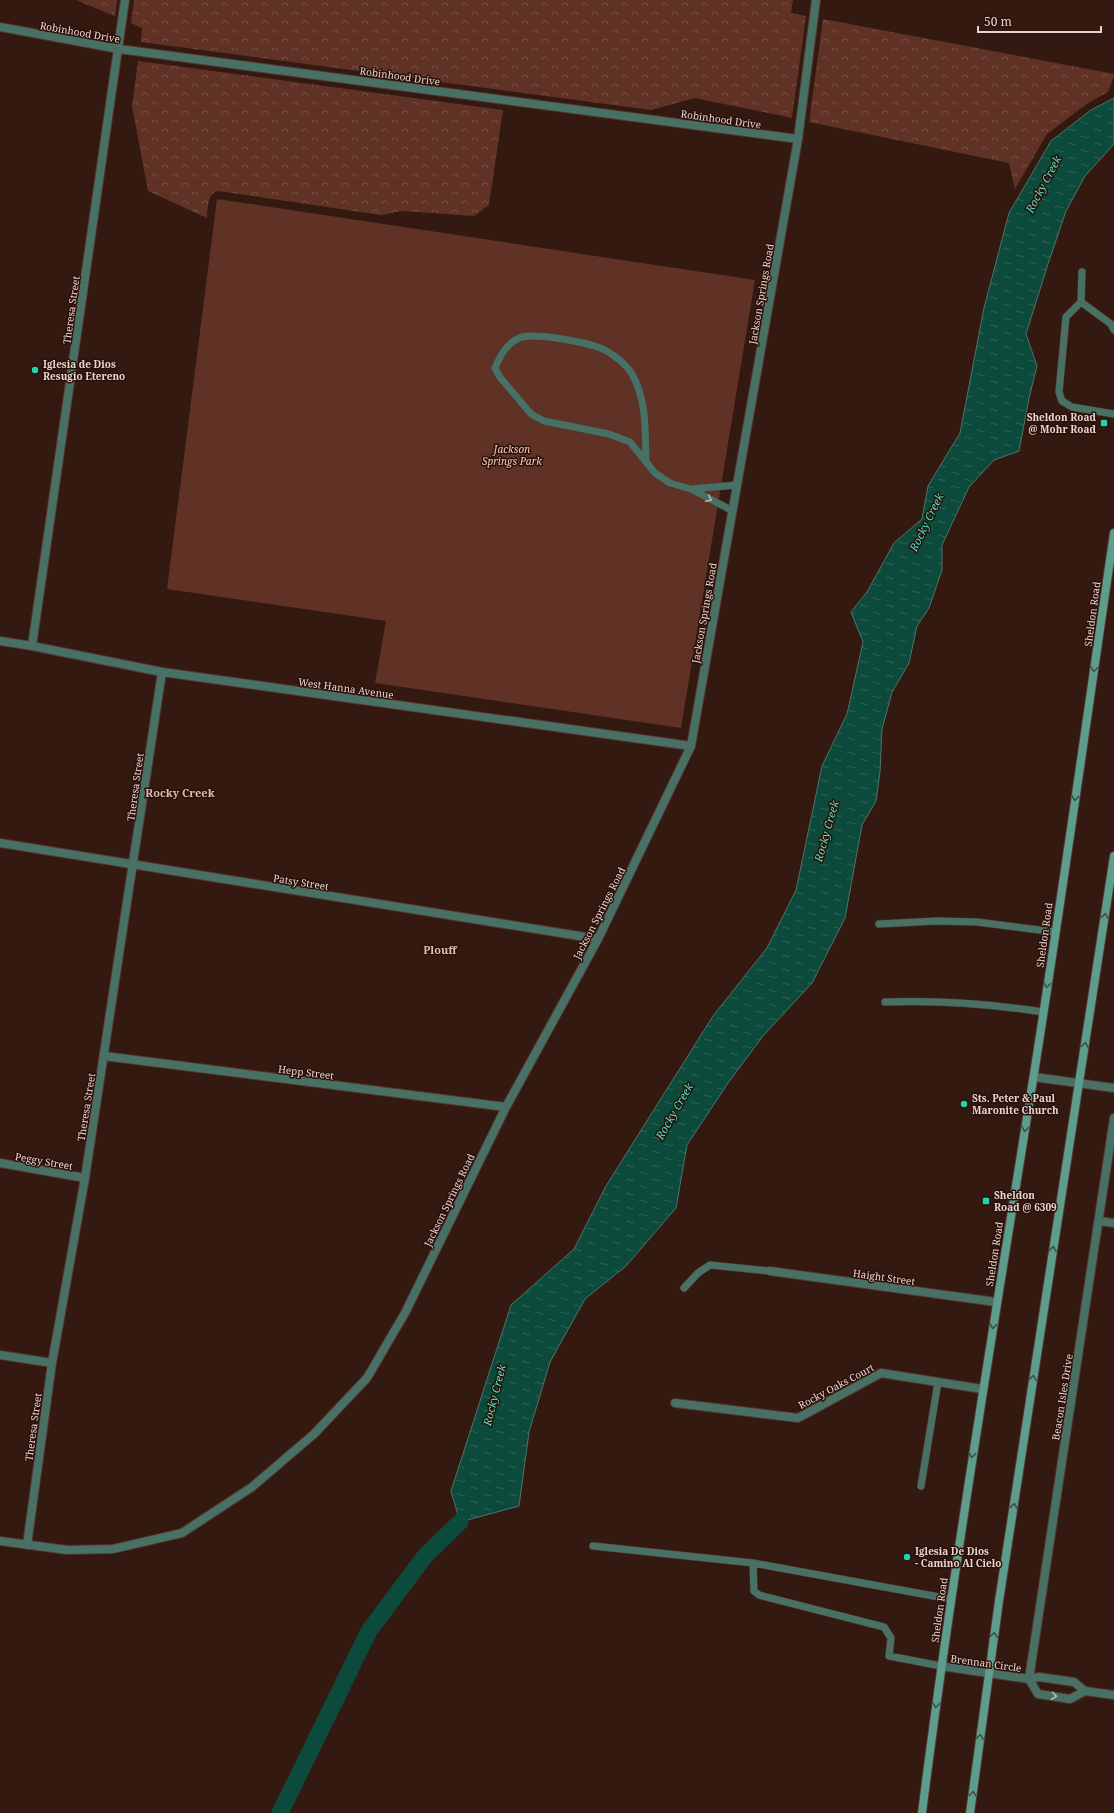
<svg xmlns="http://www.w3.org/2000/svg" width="1114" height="1813" viewBox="0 0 1114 1813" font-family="'Noto Serif',serif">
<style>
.forest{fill:url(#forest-crowns)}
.park{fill:#5f3225}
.water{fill:url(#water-ripples);stroke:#4e7468}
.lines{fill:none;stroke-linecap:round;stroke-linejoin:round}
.canal{stroke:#0c4a3c;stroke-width:17}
.lane-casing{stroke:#513730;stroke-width:8}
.street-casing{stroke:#513730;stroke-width:10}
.secondary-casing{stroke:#513730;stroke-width:10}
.lane{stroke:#497065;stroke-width:7}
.street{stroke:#497065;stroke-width:8}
.secondary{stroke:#5d9d8b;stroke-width:8}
.oneway{stroke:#b9b7b0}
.oneway2{stroke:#404f43}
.poi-dot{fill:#1ed5b0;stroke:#291008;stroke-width:1.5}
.labels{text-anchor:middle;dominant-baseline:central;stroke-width:3;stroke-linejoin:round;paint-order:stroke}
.street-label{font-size:10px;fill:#e9d5d0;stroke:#291008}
.poi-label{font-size:10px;font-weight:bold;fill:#e9d5d0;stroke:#291008;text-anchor:start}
.park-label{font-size:10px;font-style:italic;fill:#fccfc2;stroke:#291008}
.water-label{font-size:11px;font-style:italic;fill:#50e7c3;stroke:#291008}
.neighbourhood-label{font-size:11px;font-weight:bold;fill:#e1bcb1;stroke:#291008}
</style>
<defs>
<pattern id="forest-crowns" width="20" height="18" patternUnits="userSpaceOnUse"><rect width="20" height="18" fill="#5f3225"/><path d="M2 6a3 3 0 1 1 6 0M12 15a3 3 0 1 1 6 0" fill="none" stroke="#764f44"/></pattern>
<pattern id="water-ripples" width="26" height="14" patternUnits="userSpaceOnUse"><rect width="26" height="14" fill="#0c4a3c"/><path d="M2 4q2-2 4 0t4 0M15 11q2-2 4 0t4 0" fill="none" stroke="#2f6357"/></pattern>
</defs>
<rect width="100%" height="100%" fill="#341911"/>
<path class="forest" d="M 76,0 L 117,0 L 115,16 Z
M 134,0 L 793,0 L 791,13 L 806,16 L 792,118 L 695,98 L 651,110 L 141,42 L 142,28 L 131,23 Z
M 823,19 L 1114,74 L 1114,76 L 1108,92 L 1088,103 L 1047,134 L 1015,189 L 1009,163 L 809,122 Z
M 138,61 L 503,110 L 489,205 L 474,216 L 402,211 L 381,215 L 218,191 C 207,193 208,208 207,218 L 148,191 L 132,106 Z"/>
<path class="park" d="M 217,199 L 755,280 L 681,728 L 375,683 L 386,621 L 167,589 Z"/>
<path class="water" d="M 1114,98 L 1114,144 L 1085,176 L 1066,211 L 1048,264 L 1026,334 L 1037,366 L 1029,398 L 1019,451 L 994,460 L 969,487 L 942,545 L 942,570 L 929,608 L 917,626 L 909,663 L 892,692 L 882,729 L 880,772 L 876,801 L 862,825 L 845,918 L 812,983 L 763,1036 L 728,1083 L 687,1145 L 676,1208 L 626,1266 L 585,1299 L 550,1362 L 529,1432 L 519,1506 L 460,1522 L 451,1491 L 511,1305 L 574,1249 L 606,1186 L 713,1016 L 767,948 L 796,890 L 822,766 L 847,714 L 863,642 L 851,612 L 867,592 L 894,543 L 922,519 L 928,486 L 960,433 L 984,308 L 1009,213 L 1051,141 L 1091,110 Z"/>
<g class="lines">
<path class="canal" d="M 280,1813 L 369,1631 L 425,1556 L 460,1522"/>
<g class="lane-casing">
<path id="lane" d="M 1082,272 L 1081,302 L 1111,324 L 1114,330
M 1081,302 L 1066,317 L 1059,392 L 1062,401 L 1072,407 L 1114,414
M 646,460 C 645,431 647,401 632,374 C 626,364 611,352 600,348 C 585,342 533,332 519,338 C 506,344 500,356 495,368 L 499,376 L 531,414 L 544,421 L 609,434 L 630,442 L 655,473 L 670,483 L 691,489
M 733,511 L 691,489 L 737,485
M 879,924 L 937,921 L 977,922 L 1055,932
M 885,1002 C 938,1000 991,1004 1043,1012
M 684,1288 L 698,1273 L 710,1265 L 770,1271
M 921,1486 L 938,1382
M 593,1546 L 753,1563
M 941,1666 L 889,1656 L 891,1638 L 884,1627 L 759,1595 L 754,1591 L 753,1563 L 950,1599"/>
</g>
<g class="street-casing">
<path id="street" d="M 0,27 L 119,49 L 798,139
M 0,641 L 32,646 L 162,672 L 691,746
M 32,646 L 125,0
M 0,843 L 598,939
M 104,1056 L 506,1107
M 1034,1077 L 1114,1088
M 0,1163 L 85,1178
M 1099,1221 L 1114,1223
M 770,1271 L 996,1302
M 0,1355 L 52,1363
M 675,1403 L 798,1418 L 881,1373 L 982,1389
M 0,1541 L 67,1550 L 113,1549 L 182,1533 L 252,1487 L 314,1434 L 367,1378 L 405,1313 L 506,1107 L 598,939 L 691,746 L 798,139 L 816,0
M 27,1545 L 52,1363 L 85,1178 L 162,672
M 941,1666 L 1029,1679 L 1039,1677 L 1074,1682 L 1085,1691 L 1114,1695
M 1029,1679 L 1114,1118
M 1029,1679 L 1038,1694 L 1070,1699 L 1085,1691"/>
</g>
<g class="secondary-casing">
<path id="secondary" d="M 922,1813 C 953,1568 994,1324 1033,1080 C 1062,898 1087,716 1114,533
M 970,1813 L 999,1601 L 1114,856"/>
</g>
<use href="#lane" class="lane"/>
<use href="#street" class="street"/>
<use href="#secondary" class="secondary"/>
</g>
<defs><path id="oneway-chevron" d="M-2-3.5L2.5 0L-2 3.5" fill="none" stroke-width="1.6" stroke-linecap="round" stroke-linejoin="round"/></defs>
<g class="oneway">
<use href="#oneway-chevron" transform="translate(709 499) rotate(27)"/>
<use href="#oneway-chevron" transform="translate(1054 1696) rotate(8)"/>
</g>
<g class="oneway2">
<use href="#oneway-chevron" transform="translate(1094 669) rotate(98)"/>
<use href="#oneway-chevron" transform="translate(1075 798) rotate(98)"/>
<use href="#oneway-chevron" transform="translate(1105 916) rotate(-81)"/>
<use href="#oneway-chevron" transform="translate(1047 985) rotate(98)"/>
<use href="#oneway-chevron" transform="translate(1085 1045) rotate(-81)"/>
<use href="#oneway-chevron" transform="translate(1025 1129) rotate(99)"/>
<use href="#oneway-chevron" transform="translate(1053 1249) rotate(-81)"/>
<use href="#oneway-chevron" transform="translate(993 1326) rotate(99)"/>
<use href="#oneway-chevron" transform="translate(1033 1378) rotate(-81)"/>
<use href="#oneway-chevron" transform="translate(972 1455) rotate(99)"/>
<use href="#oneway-chevron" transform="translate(1014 1506) rotate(-81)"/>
<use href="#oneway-chevron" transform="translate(994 1635) rotate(-82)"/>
<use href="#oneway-chevron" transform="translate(936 1705) rotate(97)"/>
<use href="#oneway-chevron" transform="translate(980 1737) rotate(-82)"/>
<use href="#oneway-chevron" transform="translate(973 1794) rotate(-82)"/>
</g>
<g class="poi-dot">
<circle cx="35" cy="370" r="4"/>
<rect x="1100" y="419" width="8" height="8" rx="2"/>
<circle cx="964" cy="1104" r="4"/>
<rect x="982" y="1197" width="8" height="8" rx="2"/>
<circle cx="907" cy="1557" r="4"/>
</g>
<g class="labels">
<g class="street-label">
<text transform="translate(80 32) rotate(10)">Robinhood Drive</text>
<text transform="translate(400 76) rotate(8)">Robinhood Drive</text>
<text transform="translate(721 119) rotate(8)">Robinhood Drive</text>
<text transform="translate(761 294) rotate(-80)">Jackson Springs Road</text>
<text transform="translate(71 310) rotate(-82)">Theresa Street</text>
<text transform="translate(704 613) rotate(-80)">Jackson Springs Road</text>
<text transform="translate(1092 614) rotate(-82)">Sheldon Road</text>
<text transform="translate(346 688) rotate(8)">West Hanna Avenue</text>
<text transform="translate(135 787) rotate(-82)">Theresa Street</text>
<text transform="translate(301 882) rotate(9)">Patsy Street</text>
<text transform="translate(599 913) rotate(-63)">Jackson Springs Road</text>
<text transform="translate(1044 935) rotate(-82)">Sheldon Road</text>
<text transform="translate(306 1072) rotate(7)">Hepp Street</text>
<text transform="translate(86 1107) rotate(-81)">Theresa Street</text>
<text transform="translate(44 1161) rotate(10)">Peggy Street</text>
<text transform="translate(449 1200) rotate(-64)">Jackson Springs Road</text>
<text transform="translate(994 1254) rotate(-81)">Sheldon Road</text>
<text transform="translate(884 1277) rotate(8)">Haight Street</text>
<text transform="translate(836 1386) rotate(-28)">Rocky Oaks Court</text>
<text transform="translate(1062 1397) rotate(-81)">Beacon Isles Drive</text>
<text transform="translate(33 1427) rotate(-82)">Theresa Street</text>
<text transform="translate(939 1610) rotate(-82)">Sheldon Road</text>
<text transform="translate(986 1663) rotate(8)">Brennan Circle</text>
</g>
<g class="poi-label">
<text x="43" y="364">Iglesia de Dios<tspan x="43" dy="12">Resugio Etereno</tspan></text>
<text x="1096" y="417" text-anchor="end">Sheldon Road<tspan x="1096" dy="12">@ Mohr Road</tspan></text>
<text x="972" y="1098">Sts. Peter &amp; Paul<tspan x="972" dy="12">Maronite Church</tspan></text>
<text x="994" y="1195">Sheldon<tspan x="994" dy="12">Road @ 6309</tspan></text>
<text x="915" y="1551">Iglesia De Dios<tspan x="915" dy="12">- Camino Al Cielo</tspan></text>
</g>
<g class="park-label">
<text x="512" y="449">Jackson<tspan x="512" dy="12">Springs Park</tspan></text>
</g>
<g class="water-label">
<text transform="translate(1043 184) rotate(-62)">Rocky Creek</text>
<text transform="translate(926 522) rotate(-64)">Rocky Creek</text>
<text transform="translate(826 831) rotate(-74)">Rocky Creek</text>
<text transform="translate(674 1111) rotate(-60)">Rocky Creek</text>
<text transform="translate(494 1395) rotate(-76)">Rocky Creek</text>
</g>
<g class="neighbourhood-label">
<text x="180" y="792">Rocky Creek</text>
<text x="440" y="949">Plouff</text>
</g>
</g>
<path d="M978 26v6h123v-6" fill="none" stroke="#e9d5d0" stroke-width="2"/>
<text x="984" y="26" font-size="12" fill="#e9d5d0" stroke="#291008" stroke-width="3" paint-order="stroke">50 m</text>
</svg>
